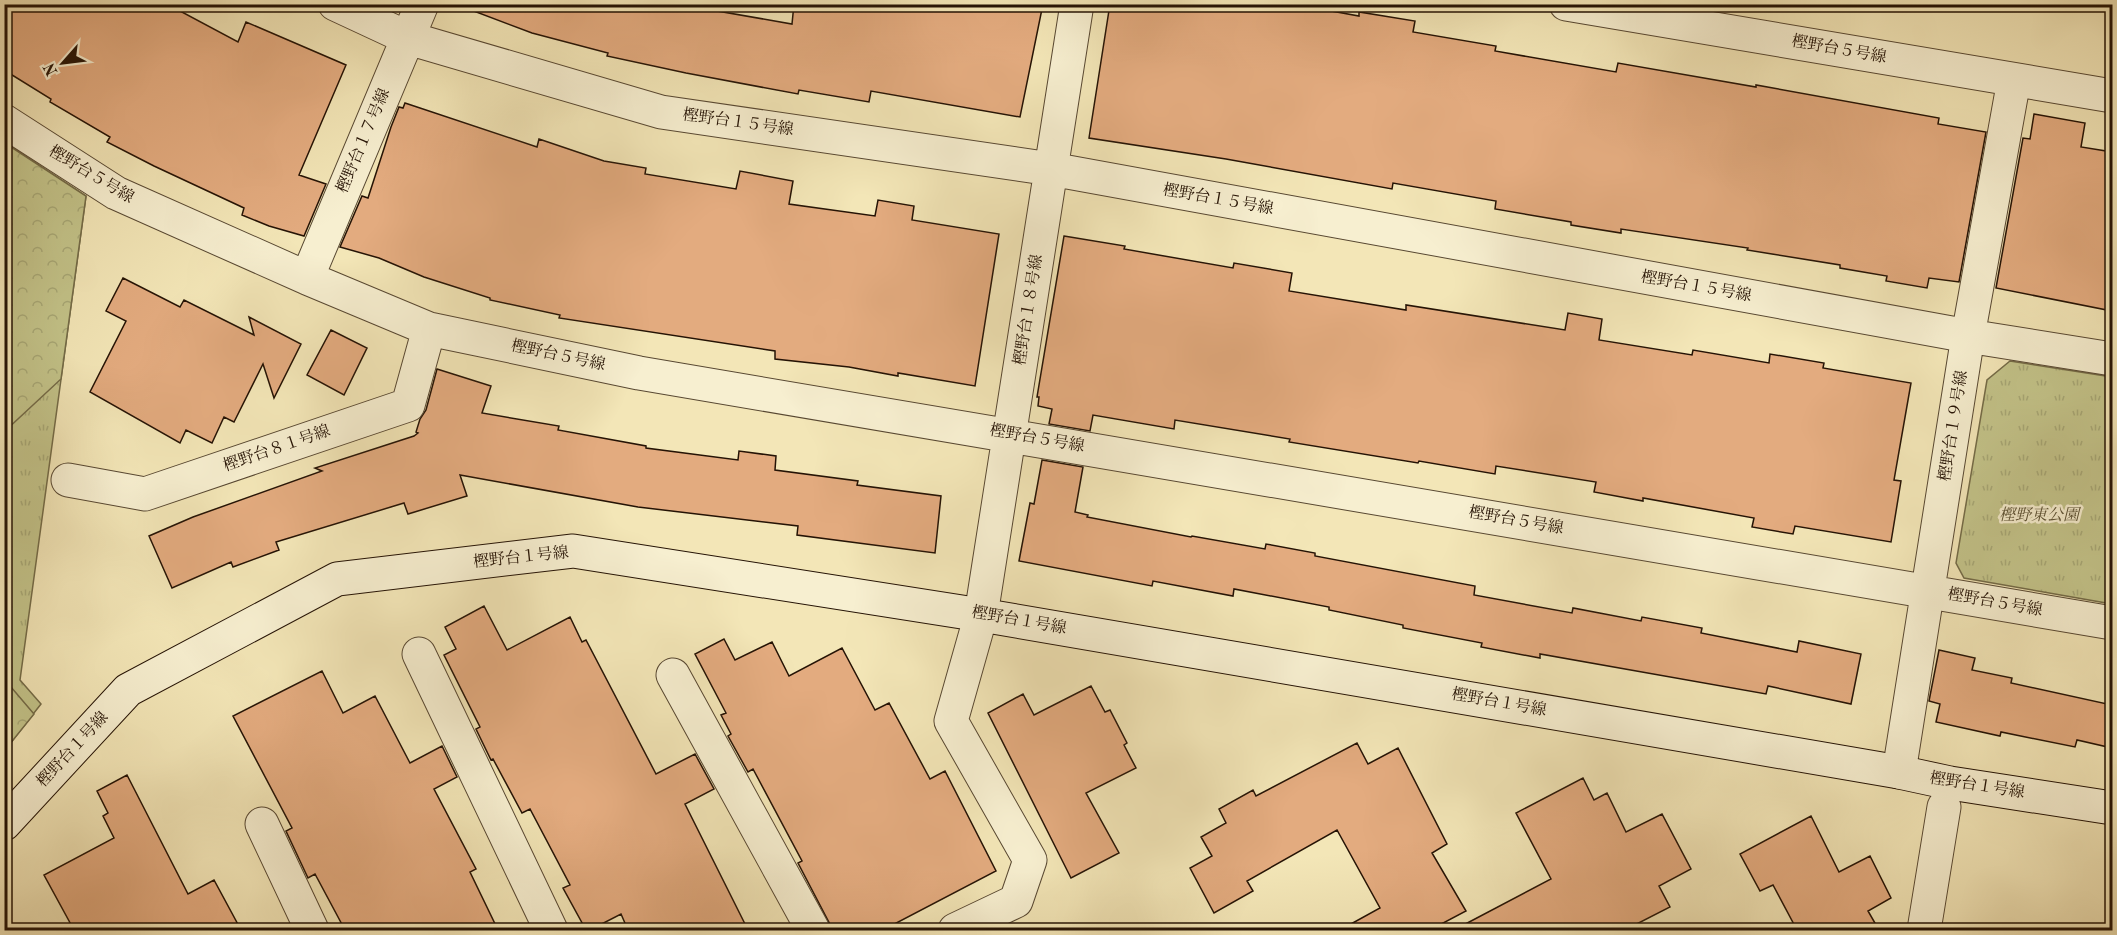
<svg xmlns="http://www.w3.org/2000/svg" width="2117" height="935" viewBox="0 0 2117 935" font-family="'Old Standard TT','Noto Serif JP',serif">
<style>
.grass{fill:url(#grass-tufts);stroke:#746b47;stroke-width:1.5}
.forest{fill:url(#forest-crowns);stroke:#746b47;stroke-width:1.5}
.building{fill:#e3ab7f;stroke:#251305;stroke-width:1.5}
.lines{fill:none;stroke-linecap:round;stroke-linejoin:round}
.street-casing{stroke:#584832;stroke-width:35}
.secondary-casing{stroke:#251305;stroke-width:35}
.street{stroke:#f7efd0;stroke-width:33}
.secondary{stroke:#f7efd0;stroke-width:33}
.labels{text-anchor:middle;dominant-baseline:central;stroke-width:5;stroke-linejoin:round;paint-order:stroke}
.street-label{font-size:16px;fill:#251305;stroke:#f7efd0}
.park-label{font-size:16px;font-style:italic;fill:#5c5133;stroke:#f7efd0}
</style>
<defs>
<pattern id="grass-tufts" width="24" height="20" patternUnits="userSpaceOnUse" patternTransform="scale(1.5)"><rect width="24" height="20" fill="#c3c389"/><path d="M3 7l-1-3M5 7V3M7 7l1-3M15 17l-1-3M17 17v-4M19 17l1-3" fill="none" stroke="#a7a775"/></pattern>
<pattern id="forest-crowns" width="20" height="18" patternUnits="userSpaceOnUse" patternTransform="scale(1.5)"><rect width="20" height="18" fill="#c3c389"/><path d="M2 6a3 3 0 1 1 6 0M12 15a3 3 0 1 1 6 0" fill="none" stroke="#a7a775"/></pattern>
</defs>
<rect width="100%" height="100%" fill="#f3e6b7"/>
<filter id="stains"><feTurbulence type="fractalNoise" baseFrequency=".00333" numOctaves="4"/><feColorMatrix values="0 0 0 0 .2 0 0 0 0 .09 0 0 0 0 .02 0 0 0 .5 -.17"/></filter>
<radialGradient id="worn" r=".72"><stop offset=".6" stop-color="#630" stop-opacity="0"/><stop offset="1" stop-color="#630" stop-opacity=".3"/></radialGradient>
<path class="grass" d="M 5,143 L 86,196 L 20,680 L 41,704 L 5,750 Z
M 2010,361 L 2112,377 L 2112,604 L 1964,578 L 1956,563 L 1987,380 Z"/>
<path class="forest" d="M 5,143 L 86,196 L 61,379 L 5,431 Z
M 5,680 L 34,714 L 5,750 L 4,750 Z"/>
<path class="building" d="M 4,4 L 167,4 L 238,42 L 246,22 L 346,65 L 299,175 L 326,184 L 304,236 L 269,226 L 242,215 L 244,208 L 154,166 L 107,142 L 110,137 L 50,102 L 51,99 L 4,70 Z
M 471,4 L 677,4 L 792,24 L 794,4 L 1043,4 L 1020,117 L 871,91 L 869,102 L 799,90 L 798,94 L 686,73 L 607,56 L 608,53 L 532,33 L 471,10 Z
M 1110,4 L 1230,4 L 1272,11 L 1274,4 L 1293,4 L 1359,16 L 1359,12 L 1415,21 L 1413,32 L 1496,46 L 1495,51 L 1616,72 L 1618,63 L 1756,87 L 1756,85 L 1939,118 L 1938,124 L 1986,132 L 1959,282 L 1929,278 L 1927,288 L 1886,281 L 1887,276 L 1840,268 L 1840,265 L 1747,250 L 1748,248 L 1621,229 L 1621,233 L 1571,225 L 1571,222 L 1495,209 L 1496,201 L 1393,183 L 1392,189 L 1226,159 L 1089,138 Z
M 405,103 L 537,147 L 539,139 L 604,161 L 646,168 L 645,174 L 736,189 L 740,171 L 793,181 L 789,204 L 875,216 L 878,200 L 914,206 L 912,220 L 999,234 L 975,386 L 898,373 L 898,376 L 849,367 L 775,359 L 775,351 L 559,318 L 560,315 L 490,300 L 490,298 L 424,277 L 379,258 L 340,247 L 362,196 L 368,198 L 391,127 L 399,107 L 403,108 Z
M 2034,114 L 2085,123 L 2081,147 L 2112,152 L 2112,311 L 1996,288 L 2023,138 L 2030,139 Z
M 1064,236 L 1125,246 L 1124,249 L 1233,268 L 1234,263 L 1292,273 L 1289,291 L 1406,310 L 1406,305 L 1565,330 L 1568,313 L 1602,319 L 1599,340 L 1692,355 L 1693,350 L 1769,363 L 1770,354 L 1824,363 L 1823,368 L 1911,383 L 1894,480 L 1901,481 L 1891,542 L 1795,526 L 1793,534 L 1752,527 L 1754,518 L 1643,498 L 1643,501 L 1594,492 L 1596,482 L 1496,466 L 1495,474 L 1419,461 L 1418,463 L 1289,442 L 1290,439 L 1175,420 L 1174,429 L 1093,415 L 1090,431 L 1049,424 L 1052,409 L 1038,406 L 1039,397 L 1037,397 Z
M 123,278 L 180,307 L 184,300 L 254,335 L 249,317 L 301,344 L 274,398 L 263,364 L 234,422 L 224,417 L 212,443 L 186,430 L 180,443 L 90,392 L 126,321 L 106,311 Z
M 331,330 L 367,348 L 344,395 L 307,375 Z
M 437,369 L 491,386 L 482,413 L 559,426 L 558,430 L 646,446 L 646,448 L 738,460 L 739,451 L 776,456 L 775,470 L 858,481 L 857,485 L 941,496 L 935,553 L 797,535 L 798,526 L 638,507 L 460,475 L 467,496 L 408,514 L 404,503 L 276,542 L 279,550 L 233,567 L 231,562 L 172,588 L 149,536 L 193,517 L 322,471 L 315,468 L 414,436 L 418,433 L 416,432 L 420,419 L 426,410 Z
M 1042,460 L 1083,467 L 1075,512 L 1088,515 L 1087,517 L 1191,537 L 1192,536 L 1265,549 L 1266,544 L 1315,553 L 1315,556 L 1475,586 L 1474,595 L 1572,613 L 1573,608 L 1641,621 L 1642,617 L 1702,628 L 1701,633 L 1797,652 L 1799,641 L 1861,654 L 1851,704 L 1768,686 L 1766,694 L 1540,654 L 1540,658 L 1481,647 L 1482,643 L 1403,628 L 1403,625 L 1329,610 L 1329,607 L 1234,589 L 1233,596 L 1153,581 L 1152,586 L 1019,561 L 1030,503 L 1034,504 Z
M 484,606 L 507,650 L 570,617 L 582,642 L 586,640 L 656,774 L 695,754 L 714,789 L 685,804 L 748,930 L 628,930 L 621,914 L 590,930 L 586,930 L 563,888 L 570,885 L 530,809 L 522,813 L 493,759 L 491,760 L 476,729 L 480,727 L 444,655 L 456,649 L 445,627 Z
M 724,639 L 735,660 L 772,642 L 789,676 L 842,648 L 875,710 L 889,703 L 930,779 L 945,771 L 996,871 L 883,930 L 833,930 L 798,863 L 802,861 L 753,769 L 748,772 L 728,736 L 731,734 L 721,715 L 726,713 L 695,654 Z
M 1939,650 L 1975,658 L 1972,670 L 2012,678 L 2011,683 L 2112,705 L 2112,748 L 2077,740 L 2075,747 L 2001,732 L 2000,736 L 1936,722 L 1940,704 L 1929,701 Z
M 322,671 L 343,713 L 375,696 L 410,763 L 442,746 L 457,777 L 434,789 L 476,869 L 470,872 L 498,930 L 345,930 L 315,874 L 308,878 L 286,831 L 292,828 L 233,716 Z
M 1091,686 L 1105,712 L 1110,710 L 1127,743 L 1124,745 L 1136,768 L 1086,793 L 1119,853 L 1071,878 L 988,713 L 1023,694 L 1034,715 Z
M 1357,743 L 1368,764 L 1398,748 L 1447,844 L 1432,853 L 1466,911 L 1430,930 L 1340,930 L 1380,908 L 1337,830 L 1247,881 L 1253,891 L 1214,913 L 1190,868 L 1212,856 L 1201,837 L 1226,823 L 1219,809 L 1253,790 L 1256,796 Z
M 127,775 L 188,894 L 214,880 L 241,930 L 74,930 L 44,875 L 114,838 L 103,816 L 108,813 L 97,791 Z
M 1583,778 L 1594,800 L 1607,793 L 1626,832 L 1662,814 L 1691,869 L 1659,886 L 1670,907 L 1625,930 L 1454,930 L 1551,879 L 1516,813 Z
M 1811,816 L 1839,872 L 1870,856 L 1891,898 L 1868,911 L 1879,930 L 1797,930 L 1773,885 L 1760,891 L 1740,854 Z"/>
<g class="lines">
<g class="street-casing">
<path id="street" d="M 335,4 L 408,38 L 661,112 L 1051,169 L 1968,336 L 2112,359
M 1566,4 L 2112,96
M 4,121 L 116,193 L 307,278 L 429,329 L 639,373 L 2112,623
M 307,278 L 422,4
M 68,480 L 145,494 L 408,405 L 429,329
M 419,654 L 551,930
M 673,675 L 813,930
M 1899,772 L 1968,336 L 2014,80
M 262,824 L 312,930
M 955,930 L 1016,901 L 1030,860 L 951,721 L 981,615 L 1077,4
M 1924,930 L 1944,807"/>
</g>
<g class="secondary-casing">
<path id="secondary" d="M 4,824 L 128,690 L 337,579 L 573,551 L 981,615 L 1899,772 L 1950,783 L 2112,808"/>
</g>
<use href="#street" class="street"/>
<use href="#secondary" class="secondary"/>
</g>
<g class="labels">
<g class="street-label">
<text transform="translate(1839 50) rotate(10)">樫野台５号線</text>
<text transform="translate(738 123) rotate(8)">樫野台１５号線</text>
<text transform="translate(364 141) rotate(-67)">樫野台１７号線</text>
<text transform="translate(91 175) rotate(31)">樫野台５号線</text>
<text transform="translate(1218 200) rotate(10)">樫野台１５号線</text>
<text transform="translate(1696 287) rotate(10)">樫野台１５号線</text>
<text transform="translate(1029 310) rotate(-81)">樫野台１８号線</text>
<text transform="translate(558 356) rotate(12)">樫野台５号線</text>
<text transform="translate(1954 426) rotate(-81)">樫野台１９号線</text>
<text transform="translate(1037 439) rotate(10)">樫野台５号線</text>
<text transform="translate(277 449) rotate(-19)">樫野台８１号線</text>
<text transform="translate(1516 521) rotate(10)">樫野台５号線</text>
<text transform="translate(521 558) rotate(-6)">樫野台１号線</text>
<text transform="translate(1995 603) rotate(10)">樫野台５号線</text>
<text transform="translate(1019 621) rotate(10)">樫野台１号線</text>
<text transform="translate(1499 703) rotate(10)">樫野台１号線</text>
<text transform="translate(73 750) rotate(-47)">樫野台１号線</text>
<text transform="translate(1977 786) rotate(9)">樫野台１号線</text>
</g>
<g class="park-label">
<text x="2039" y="516">樫野東公園</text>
</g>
</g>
<rect width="2117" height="935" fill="none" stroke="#f3e6b7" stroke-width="24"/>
<rect x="6" y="6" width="2105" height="923" fill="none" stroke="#251305" stroke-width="3"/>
<rect x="12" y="12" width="2093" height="911" fill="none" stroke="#251305" stroke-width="1.5"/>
<g transform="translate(63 63) rotate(242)" stroke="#f7efd0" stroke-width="4.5" paint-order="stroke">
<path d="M0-4.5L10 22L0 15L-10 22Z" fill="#251305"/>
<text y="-9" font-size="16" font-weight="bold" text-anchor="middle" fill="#251305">N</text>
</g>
<rect width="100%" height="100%" filter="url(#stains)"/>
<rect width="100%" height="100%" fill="url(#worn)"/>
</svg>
